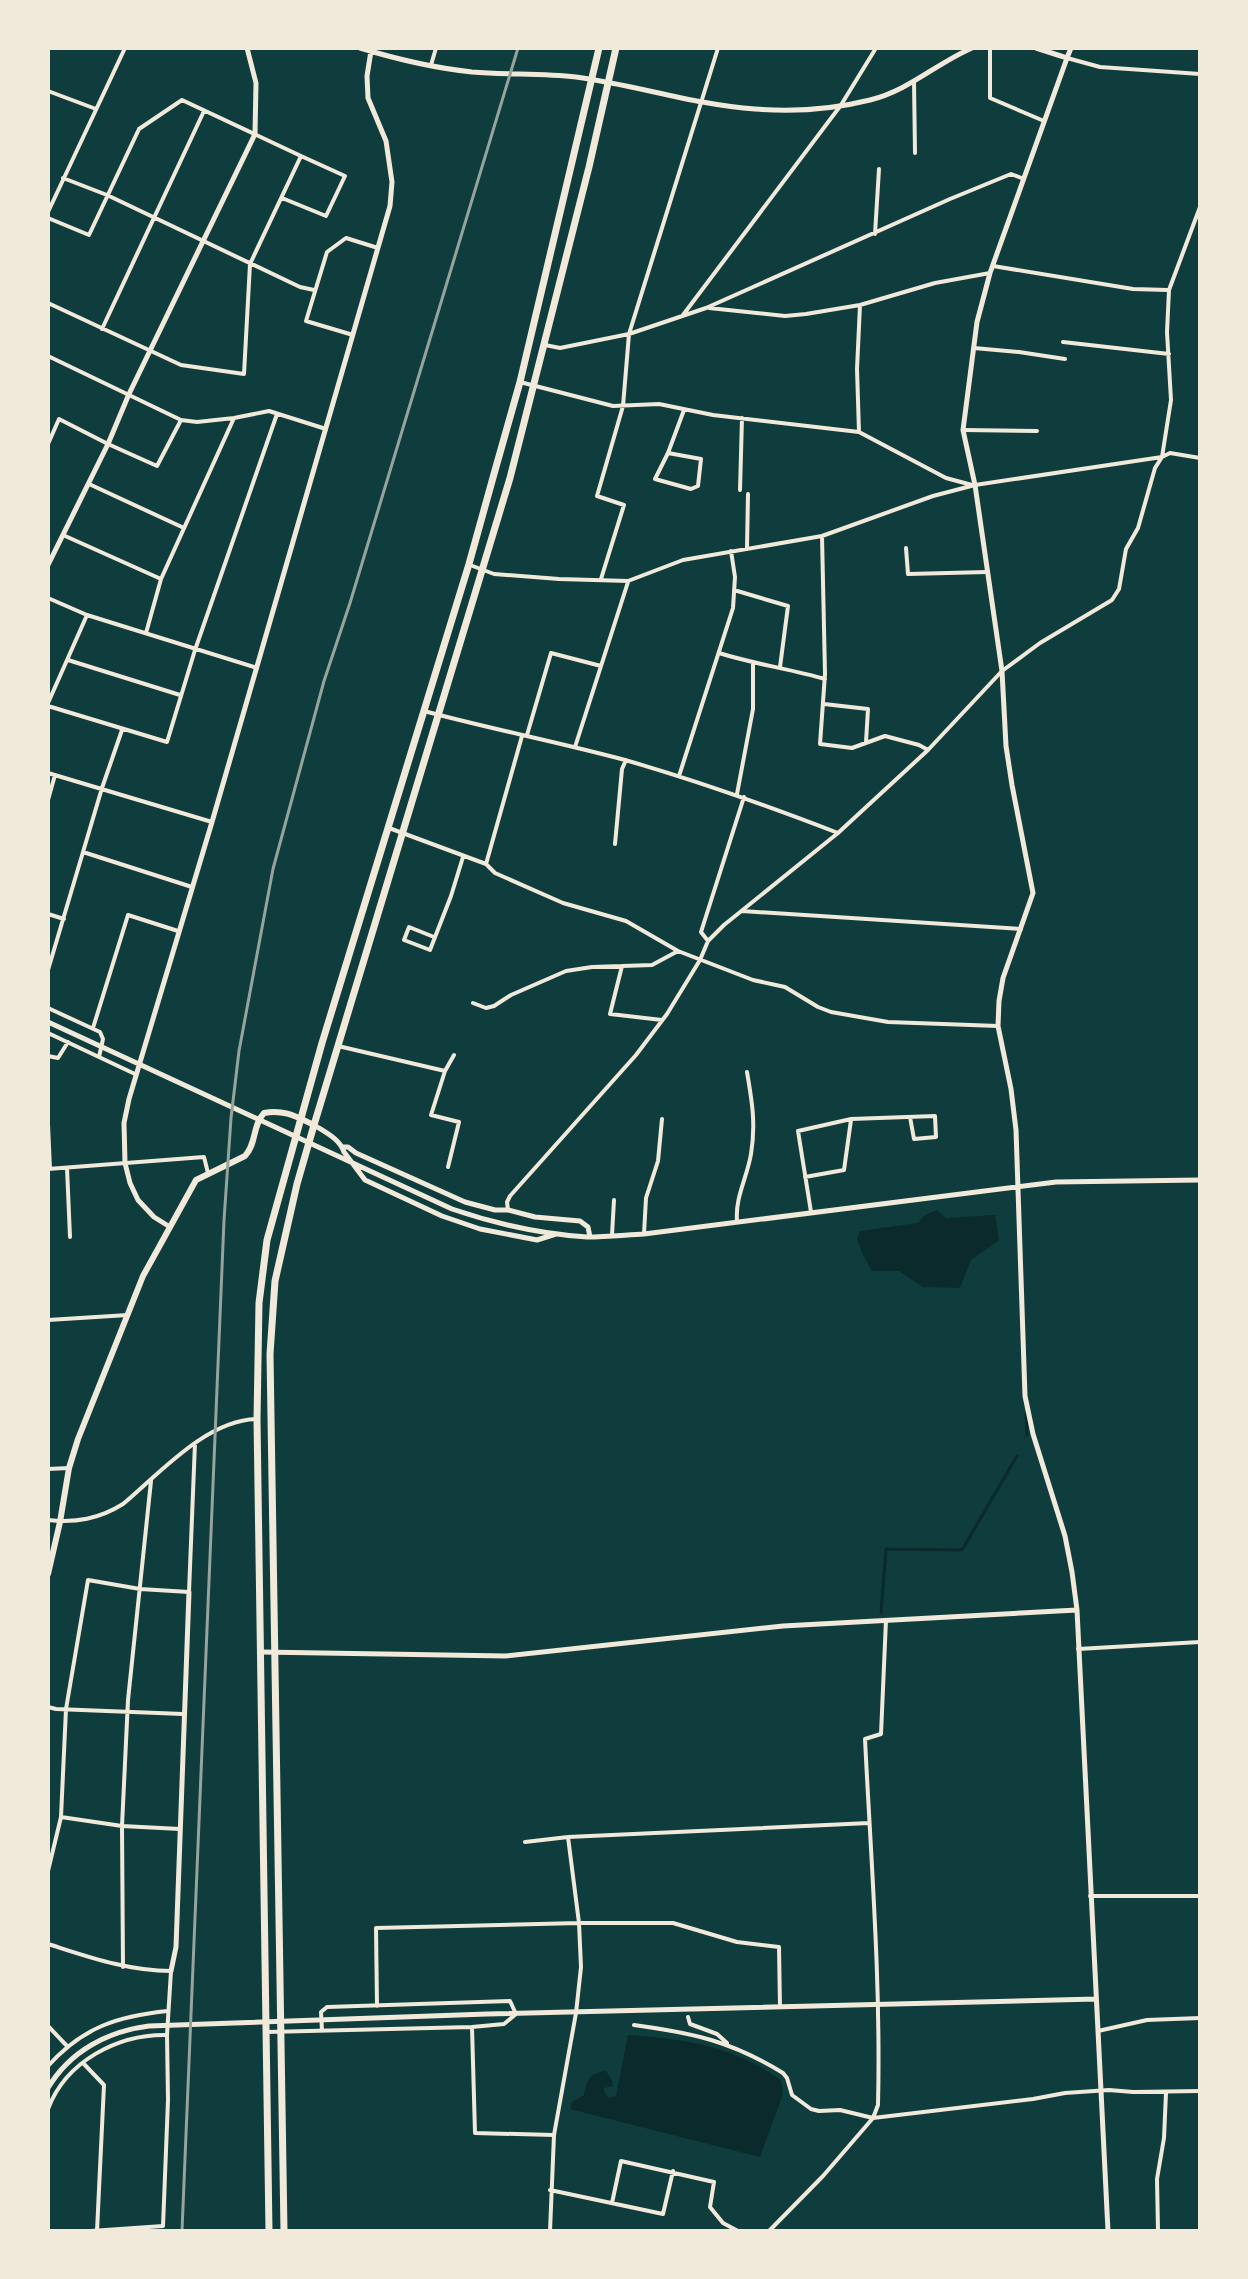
<svg xmlns="http://www.w3.org/2000/svg" width="1248" height="2279" viewBox="0 0 1248 2279" font-family="Barlow,sans-serif">
<style>
.water{fill:#0a2a2b}
.lines{fill:none;stroke-linecap:round;stroke-linejoin:round}
.stream{stroke:#0a2a2b;stroke-width:3}
.minor{stroke:#f1e9da;stroke-width:4}
.tertiary{stroke:#f1e9da;stroke-width:5}
.secondary{stroke:#f1e9da;stroke-width:6}
.trunk{stroke:#f1e9da;stroke-width:7}
.rail{stroke:#97a49c;stroke-width:3}
</style>
<rect width="100%" height="100%" fill="#0f3d3e"/>
<path class="water" d="M 937,1210 L 946,1218 L 995,1215 L 999,1240 L 971,1260 L 960,1288 L 923,1287 L 899,1271 L 872,1271 L 862,1253 L 857,1238 L 860,1231 L 918,1223 L 924,1216 Z
M 628,2035 C 685,2039 733,2046 781,2080 L 783,2094 L 760,2157 L 570,2109 L 572,2102 L 584,2095 C 587,2079 590,2073 606,2071 L 612,2080 L 613,2086 L 604,2088 L 605,2094 L 609,2098 L 616,2096 Z"/>
<g class="lines">
<path class="stream" d="M 1026,1414 L 1027,1435
M 881,1613 L 886,1549 L 962,1550 L 1017,1456"/>
<path class="minor" d="M 990,48 L 990,98 L 1044,121
M 1067,58 L 1100,67 L 1200,74
M 431,65 L 436,48
M 914,81 L 915,153
M 48,91 L 96,109
M 63,178 L 107,195 L 300,287 L 314,290
M 282,198 L 326,216 L 345,176 L 301,156
M 48,212 L 125,48
M 48,218 L 89,235 L 139,129 L 182,100 L 301,156 L 250,264 L 244,374 L 181,365 L 48,303
M 875,234 L 879,169
M 993,266 L 1133,289 L 1168,290
M 709,308 L 785,316 L 806,314 L 860,305 L 935,283 L 990,273
M 683,315 L 841,105 L 876,48
M 102,329 L 204,111
M 353,335 L 306,321 L 327,252 L 346,238 L 378,248
M 1063,342 L 1169,354
M 545,345 L 560,348 L 629,334 L 706,308 L 950,199 L 1011,174 L 1024,179
M 974,348 L 1019,352 L 1065,359
M 48,356 L 181,420 L 197,422 L 234,418 L 269,411 L 326,429
M 520,382 L 613,406 L 659,404 L 713,415 L 859,432 L 946,478 L 972,485
M 963,430 L 1037,431
M 859,432 L 857,369 L 860,305
M 48,444 L 59,419 L 108,444 L 157,466 L 181,420
M 668,453 L 701,459 L 698,486 L 691,489 L 655,479 L 668,453 L 684,410
M 89,484 L 184,528
M 740,490 L 742,418
M 63,535 L 161,579
M 822,536 L 825,674 L 820,744 L 852,748 L 885,736 L 919,745 L 928,750
M 747,548 L 748,494
M 906,548 L 908,574 L 987,572
M 470,565 L 494,574 L 559,579 L 628,581 L 683,560 L 822,536 L 933,496 L 975,485 L 1162,457 L 1170,453 L 1200,458
M 601,579 L 624,505 L 597,496 L 623,406 L 629,334 L 718,48
M 734,590 L 788,606 L 780,667
M 48,598 L 87,615 L 257,668
M 146,633 L 161,579 L 234,418
M 719,653 C 754,664 790,669 825,679
M 68,660 L 180,695
M 48,703 L 87,615
M 824,704 L 868,709 L 866,742
M 48,706 L 167,742 L 195,650 L 277,414
M 424,711 C 491,729 558,742 625,760 C 698,781 768,806 838,833
M 527,735 L 551,653 L 601,666
M 575,747 L 628,582
M 48,773 L 212,822
M 679,776 L 733,608 L 735,577 L 731,551
M 737,794 L 753,709 L 753,663
M 48,800 L 55,775
M 389,828 L 486,864 L 495,873 L 563,903 L 626,921 L 678,951 L 753,980 L 785,987 L 818,1007 L 831,1012 L 888,1022 L 998,1026
M 615,844 L 622,769 L 626,760
M 83,852 L 192,887
M 486,864 L 522,736
M 742,911 L 1021,929
M 48,914 L 64,919
M 434,937 L 409,927 L 404,940 L 430,950 L 451,896 L 463,857
M 708,941 L 701,932 L 744,797
M 622,966 L 610,1014 L 662,1020
M 48,970 L 102,788 L 122,730
M 473,1003 L 486,1008 L 494,1006 L 511,995 L 566,971 L 592,967 L 652,965 L 678,951
M 48,1008 L 100,1032 L 103,1039 L 99,1057
M 93,1028 L 128,915 L 178,931
M 48,1033 L 135,1074
M 338,1046 L 445,1071 L 454,1055
M 48,1056 L 58,1058 L 68,1042
M 445,1071 L 431,1115 L 459,1122 L 448,1167
M 48,1124 L 50,1169
M 67,1168 L 70,1237
M 48,1169 L 204,1157 L 208,1173
M 805,1177 L 844,1170 L 851,1120
M 508,1210 L 507,1202 L 510,1196 L 636,1055 L 667,1014 L 700,960 L 708,941 L 724,925 L 838,833 L 928,750 L 1002,671 L 1040,643 L 1112,600 L 1119,589 L 1126,549 L 1138,528 L 1155,468 L 1162,457 L 1171,400 L 1167,332 L 1169,290 L 1200,207
M 811,1212 L 798,1131 L 851,1119 L 935,1116 L 936,1137 L 914,1139 L 910,1117
M 737,1221 C 735,1197 747,1178 751,1154 C 756,1124 752,1101 747,1072
M 644,1234 L 646,1198 L 658,1161 L 662,1119
M 612,1235 L 614,1200
M 48,1320 L 128,1315
M 48,1469 L 69,1468
M 48,1520 C 76,1523 99,1519 123,1504 C 159,1474 206,1420 257,1419
M 1078,1649 L 1200,1642
M 48,1707 L 56,1709 L 183,1714
M 61,1817 L 122,1826 L 180,1829
M 525,1842 L 568,1837 L 869,1823
M 48,1871 L 61,1817 L 66,1709 L 88,1580 L 140,1589 L 189,1592 L 195,1443
M 1090,1896 L 1200,1896
M 48,1944 C 89,1957 128,1971 171,1971 L 167,2035 L 168,2100 L 163,2226 L 91,2231
M 123,1967 L 122,1826 L 128,1700 L 151,1481
M 377,2006 L 376,1928 L 579,1923 L 673,1923 L 737,1942 L 779,1947 L 780,2007
M 688,2017 L 690,2024 L 717,2034 L 727,2043
M 634,2025 C 693,2033 731,2041 783,2073 L 787,2078 L 792,2095 L 811,2109 L 819,2111 L 840,2110 L 873,2118 L 1033,2099 L 1065,2093 L 1109,2090 L 1133,2092 L 1200,2091
M 48,2026 L 67,2046
M 472,2027 L 475,2133 L 554,2135
M 1098,2031 L 1147,2020 L 1200,2018
M 267,2032 L 472,2027 L 504,2024 L 516,2014 L 510,2001 L 327,2007 L 321,2012 L 322,2031
M 83,2063 L 104,2085 L 97,2231
M 48,2066 C 83,2027 118,2016 168,2011
M 48,2109 C 66,2061 118,2034 167,2035
M 550,2190 L 663,2214 L 673,2171
M 612,2203 L 621,2161 L 714,2182 L 710,2207 L 723,2223 L 738,2231
M 550,2231 L 554,2135 L 576,2013 L 581,1967 L 579,1923 L 568,1837
M 769,2231 L 823,2176 L 873,2118 L 878,2105 C 881,1982 871,1861 865,1739 L 881,1734 L 886,1620
M 1158,2231 L 1157,2179 L 1164,2138 L 1166,2093"/>
<path class="tertiary" d="M 360,48 C 396,59 435,68 472,72 C 507,75 542,73 576,77 C 636,85 695,105 755,109 C 792,112 834,109 870,100 C 908,91 937,63 972,48
M 1036,48 L 1067,58 L 1071,48
M 1067,58 L 990,273 L 977,322 L 963,430 L 975,485 L 1002,671 L 1006,746 L 1012,785 L 1033,893 L 1003,978 L 999,1001 L 998,1026 L 1011,1089 L 1016,1130 L 1025,1396 L 1033,1434 L 1065,1536 L 1072,1572 L 1077,1610 L 1108,2231
M 48,565 L 108,444 L 129,394 L 255,134 L 256,83 L 247,48
M 48,1022 L 452,1209 C 496,1224 541,1234 587,1237 C 606,1237 625,1235 644,1234 L 1056,1182 L 1200,1180
M 314,1125 C 325,1132 340,1139 344,1152 L 365,1180 L 442,1216 L 480,1229 L 537,1240 L 556,1234
M 342,1147 L 348,1147 L 356,1153 L 465,1202 L 495,1210 L 508,1210 L 535,1217 L 580,1221 L 588,1227 L 590,1237
M 170,1227 L 154,1217 L 138,1200 L 130,1183 L 125,1163 L 124,1123 L 129,1099 L 212,822 L 390,206 L 392,182 L 386,141 L 368,98 L 367,76 L 371,51
M 261,1652 L 506,1656 L 783,1626 L 1077,1610
M 171,1971 L 176,1947 L 189,1592
M 48,2088 C 70,2051 108,2031 149,2026 L 487,2014 L 1096,1999"/>
<path class="secondary" d="M 48,1574 L 60,1522 L 69,1468 L 78,1439 L 143,1276 L 196,1180 L 245,1156 C 257,1143 252,1126 264,1113 C 284,1109 297,1117 314,1125"/>
<path class="trunk" d="M 269,2231 L 257,1419 L 259,1303 L 267,1240 L 322,1043 L 469,564 L 494,474 L 520,382 L 599,48
M 284,2231 L 270,1354 L 275,1281 L 297,1184 L 314,1125 L 510,478 L 589,167 L 616,48"/>
<path class="rail" d="M 182,2231 L 224,1220 L 231,1118 L 239,1051 L 273,869 L 324,681 L 350,603 L 518,48"/>
</g>
<rect width="1248" height="2279" fill="none" stroke="#f1e9da" stroke-width="100"/>
</svg>
